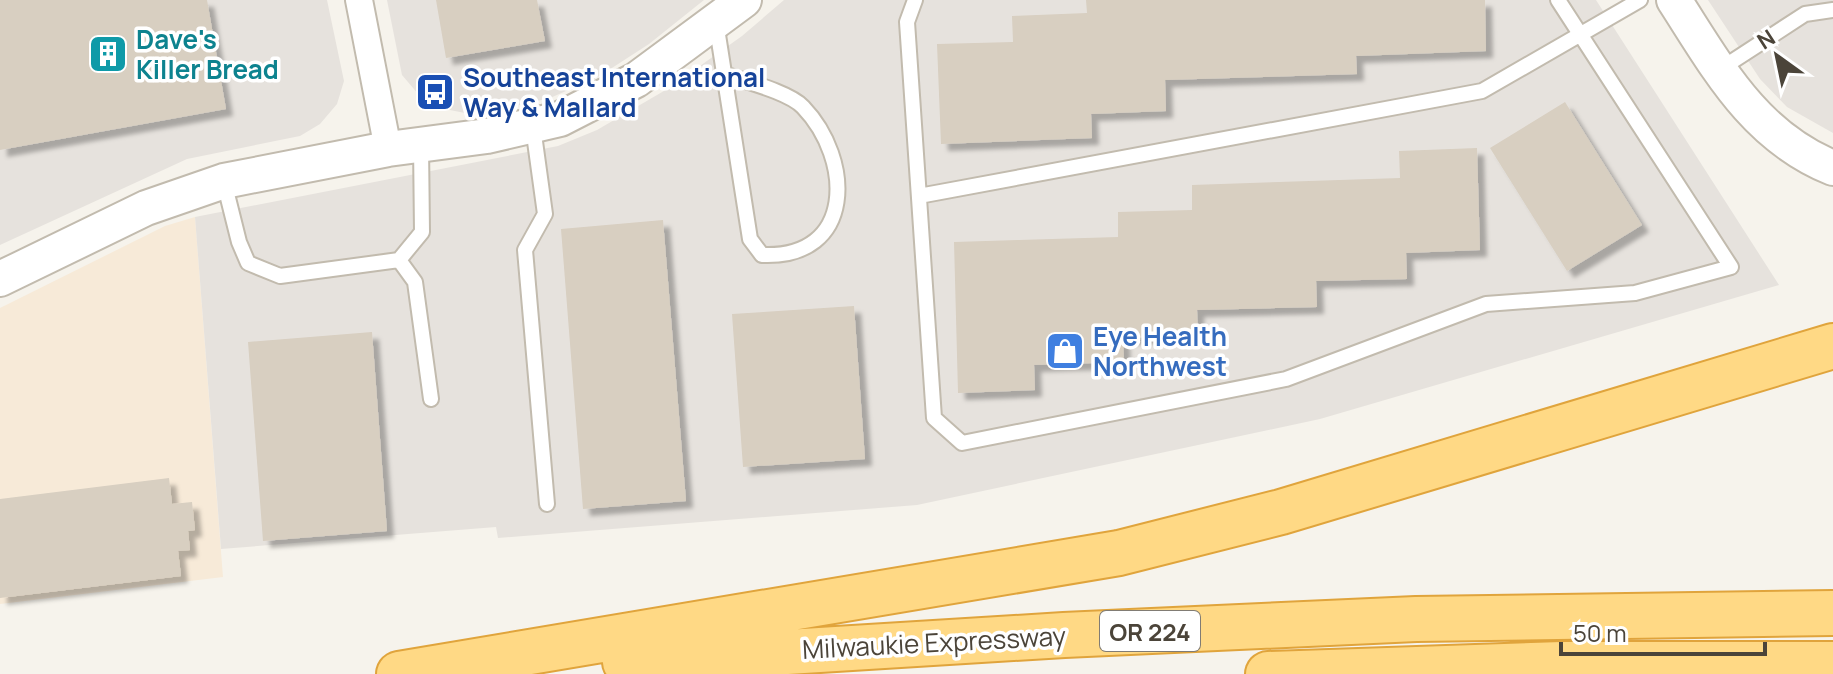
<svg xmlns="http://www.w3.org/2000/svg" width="1833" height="674" viewBox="0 0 1833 674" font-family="Manrope,sans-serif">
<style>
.commercial{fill:#f7ead8}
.industrial{fill:#e6e2dd}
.building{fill:#d8cfc1;filter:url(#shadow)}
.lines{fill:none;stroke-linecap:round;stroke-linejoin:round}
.service-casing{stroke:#c2bbae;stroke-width:18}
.minor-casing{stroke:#c2bbae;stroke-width:30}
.tertiary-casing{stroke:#c2bbae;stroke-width:38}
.trunk-casing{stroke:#e0a43c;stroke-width:48}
.service{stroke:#fff;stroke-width:14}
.minor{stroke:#fff;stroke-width:26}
.tertiary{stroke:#fff;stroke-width:34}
.trunk{stroke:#ffd985;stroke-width:44}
.labels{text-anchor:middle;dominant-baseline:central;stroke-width:7;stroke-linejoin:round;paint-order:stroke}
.shield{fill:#fff;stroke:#817c74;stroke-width:2}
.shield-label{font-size:24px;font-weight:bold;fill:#4b4439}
.culture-label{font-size:26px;font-weight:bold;fill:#0d838f;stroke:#fff;text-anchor:start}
.transit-label{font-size:26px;font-weight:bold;fill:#164399;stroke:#fff;text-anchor:start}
.shop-label{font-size:26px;font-weight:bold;fill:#366cbe;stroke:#fff;text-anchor:start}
.street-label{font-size:26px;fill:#4b4439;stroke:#fff}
</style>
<defs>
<filter id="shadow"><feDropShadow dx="7" dy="7" stdDeviation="2" flood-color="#0004"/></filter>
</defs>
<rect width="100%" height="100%" fill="#f6f3ec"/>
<path class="commercial" d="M 195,217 L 223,577 L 0,604 L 0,308 L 165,226 Z"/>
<path class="industrial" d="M 0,0 L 327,0 L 344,81 L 337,104 L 320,124 L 300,136 L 187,159 L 0,245 Z
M 387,0 L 704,0 L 649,44 L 598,77 L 550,98 L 494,111 L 465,113 L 440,108 L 419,95 L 402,75 Z
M 784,0 L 1596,0 L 1779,285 L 1320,419 L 917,505 L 498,538 L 496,527 L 221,549 L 195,217 L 558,146 L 597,130 L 669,88 L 742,36 Z
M 1708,0 L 1833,0 L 1833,133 L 1787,107 L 1760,79 Z"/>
<path class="building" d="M 0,0 L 207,0 L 226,109 L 0,150 Z
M 436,0 L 537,0 L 545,41 L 446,58 Z
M 1086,0 L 1485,0 L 1486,51 L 1356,56 L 1357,74 L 1165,80 L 1166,111 L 1091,114 L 1092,138 L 941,144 L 937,44 L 1013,42 L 1012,16 L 1087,13 Z
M 1565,102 L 1642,225 L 1567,271 L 1490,148 Z
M 1477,148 L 1480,250 L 1406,253 L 1407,279 L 1316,281 L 1317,307 L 1197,310 L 1198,335 L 1123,338 L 1124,362 L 1034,365 L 1035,390 L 958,393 L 954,242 L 1118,237 L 1118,212 L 1192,210 L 1192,185 L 1400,178 L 1399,151 Z
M 663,220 L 686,501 L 583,509 L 561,229 Z
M 854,306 L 865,459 L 743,467 L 732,314 Z
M 372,332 L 387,531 L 263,541 L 248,342 Z
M 169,478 L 172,504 L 192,502 L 195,530 L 188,531 L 190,550 L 178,551 L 181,576 L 0,598 L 0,499 Z"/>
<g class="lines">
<g class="service-casing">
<path id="service" d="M 915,0 L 907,22 L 934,418 L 962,443 L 1286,379 L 1486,304 L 1635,293 L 1731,267 L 1558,0
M 716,22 L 750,239 L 762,255 C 856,259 853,159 803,107 C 789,92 744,81 724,74
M 1719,70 L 1805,14 L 1833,10
M 533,127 L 545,214 L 525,250 L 547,504
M 224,182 L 239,242 L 248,263 L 280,276 L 399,260 L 422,232 L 421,145
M 919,196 L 1482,91 L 1640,0
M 399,260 L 415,282 L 431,399"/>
</g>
<g class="minor-casing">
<path id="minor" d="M 359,0 L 388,149"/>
</g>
<g class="tertiary-casing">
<path id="tertiary" d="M 1674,0 C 1718,68 1754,136 1833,168
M 0,279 L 146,208 L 224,181 L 388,149 L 487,136 L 560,119 L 636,80 L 744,0"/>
</g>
<g class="trunk-casing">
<path id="trunk" d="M 625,662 L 1064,635 L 1416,619 L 1833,613
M 399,674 L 1119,553 L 1281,512 L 1833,346
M 1268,674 L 1562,664 L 1833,664"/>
</g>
<use href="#service" class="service"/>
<use href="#minor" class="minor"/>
<use href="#tertiary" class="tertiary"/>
<use href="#trunk" class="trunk"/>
</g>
<defs>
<g id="building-square" transform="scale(2)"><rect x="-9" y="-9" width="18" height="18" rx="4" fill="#0f9aa8" stroke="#fff"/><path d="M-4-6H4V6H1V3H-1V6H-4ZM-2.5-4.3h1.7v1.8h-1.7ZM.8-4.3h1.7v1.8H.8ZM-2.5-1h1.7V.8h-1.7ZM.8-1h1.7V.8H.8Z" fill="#fff"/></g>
<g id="bus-square" transform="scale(2)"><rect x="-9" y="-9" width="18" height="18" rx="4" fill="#1a4fb4" stroke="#fff"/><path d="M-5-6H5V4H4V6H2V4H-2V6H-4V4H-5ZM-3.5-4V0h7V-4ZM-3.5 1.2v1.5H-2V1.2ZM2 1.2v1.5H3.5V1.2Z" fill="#fff"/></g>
<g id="shop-square" transform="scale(2)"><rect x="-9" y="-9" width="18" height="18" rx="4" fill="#3f7fe0" stroke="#fff"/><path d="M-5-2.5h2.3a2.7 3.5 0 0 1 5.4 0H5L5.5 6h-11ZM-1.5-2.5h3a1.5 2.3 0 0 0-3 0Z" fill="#fff"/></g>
</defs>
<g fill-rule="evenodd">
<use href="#building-square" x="108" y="54"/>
<use href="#bus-square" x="435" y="92"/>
<use href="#shop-square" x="1065" y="351"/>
</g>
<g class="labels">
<rect class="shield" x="1100" y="611" width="100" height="40" rx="6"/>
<g class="shield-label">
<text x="1150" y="631">OR 224</text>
</g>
<g class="culture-label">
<text x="136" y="39">Dave's<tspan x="136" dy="30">Killer Bread</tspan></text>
</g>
<g class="transit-label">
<text x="463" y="77">Southeast International<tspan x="463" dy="30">Way &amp; Mallard</tspan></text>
</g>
<g class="shop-label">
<text x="1093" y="336">Eye Health<tspan x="1093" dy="30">Northwest</tspan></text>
</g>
<g class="street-label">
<text transform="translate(934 642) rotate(-3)">Milwaukie Expressway</text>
</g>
</g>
<g transform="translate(1777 56) rotate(327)" stroke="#ffffff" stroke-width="6" paint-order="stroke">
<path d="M0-6L14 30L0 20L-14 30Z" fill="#4b4439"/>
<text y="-12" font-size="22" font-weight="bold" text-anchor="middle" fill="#4b4439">N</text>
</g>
<path d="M1561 642v12h204v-12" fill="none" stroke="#4b4439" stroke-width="4"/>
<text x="1573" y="642" font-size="24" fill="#4b4439" stroke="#ffffff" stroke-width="6" paint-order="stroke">50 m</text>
</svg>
